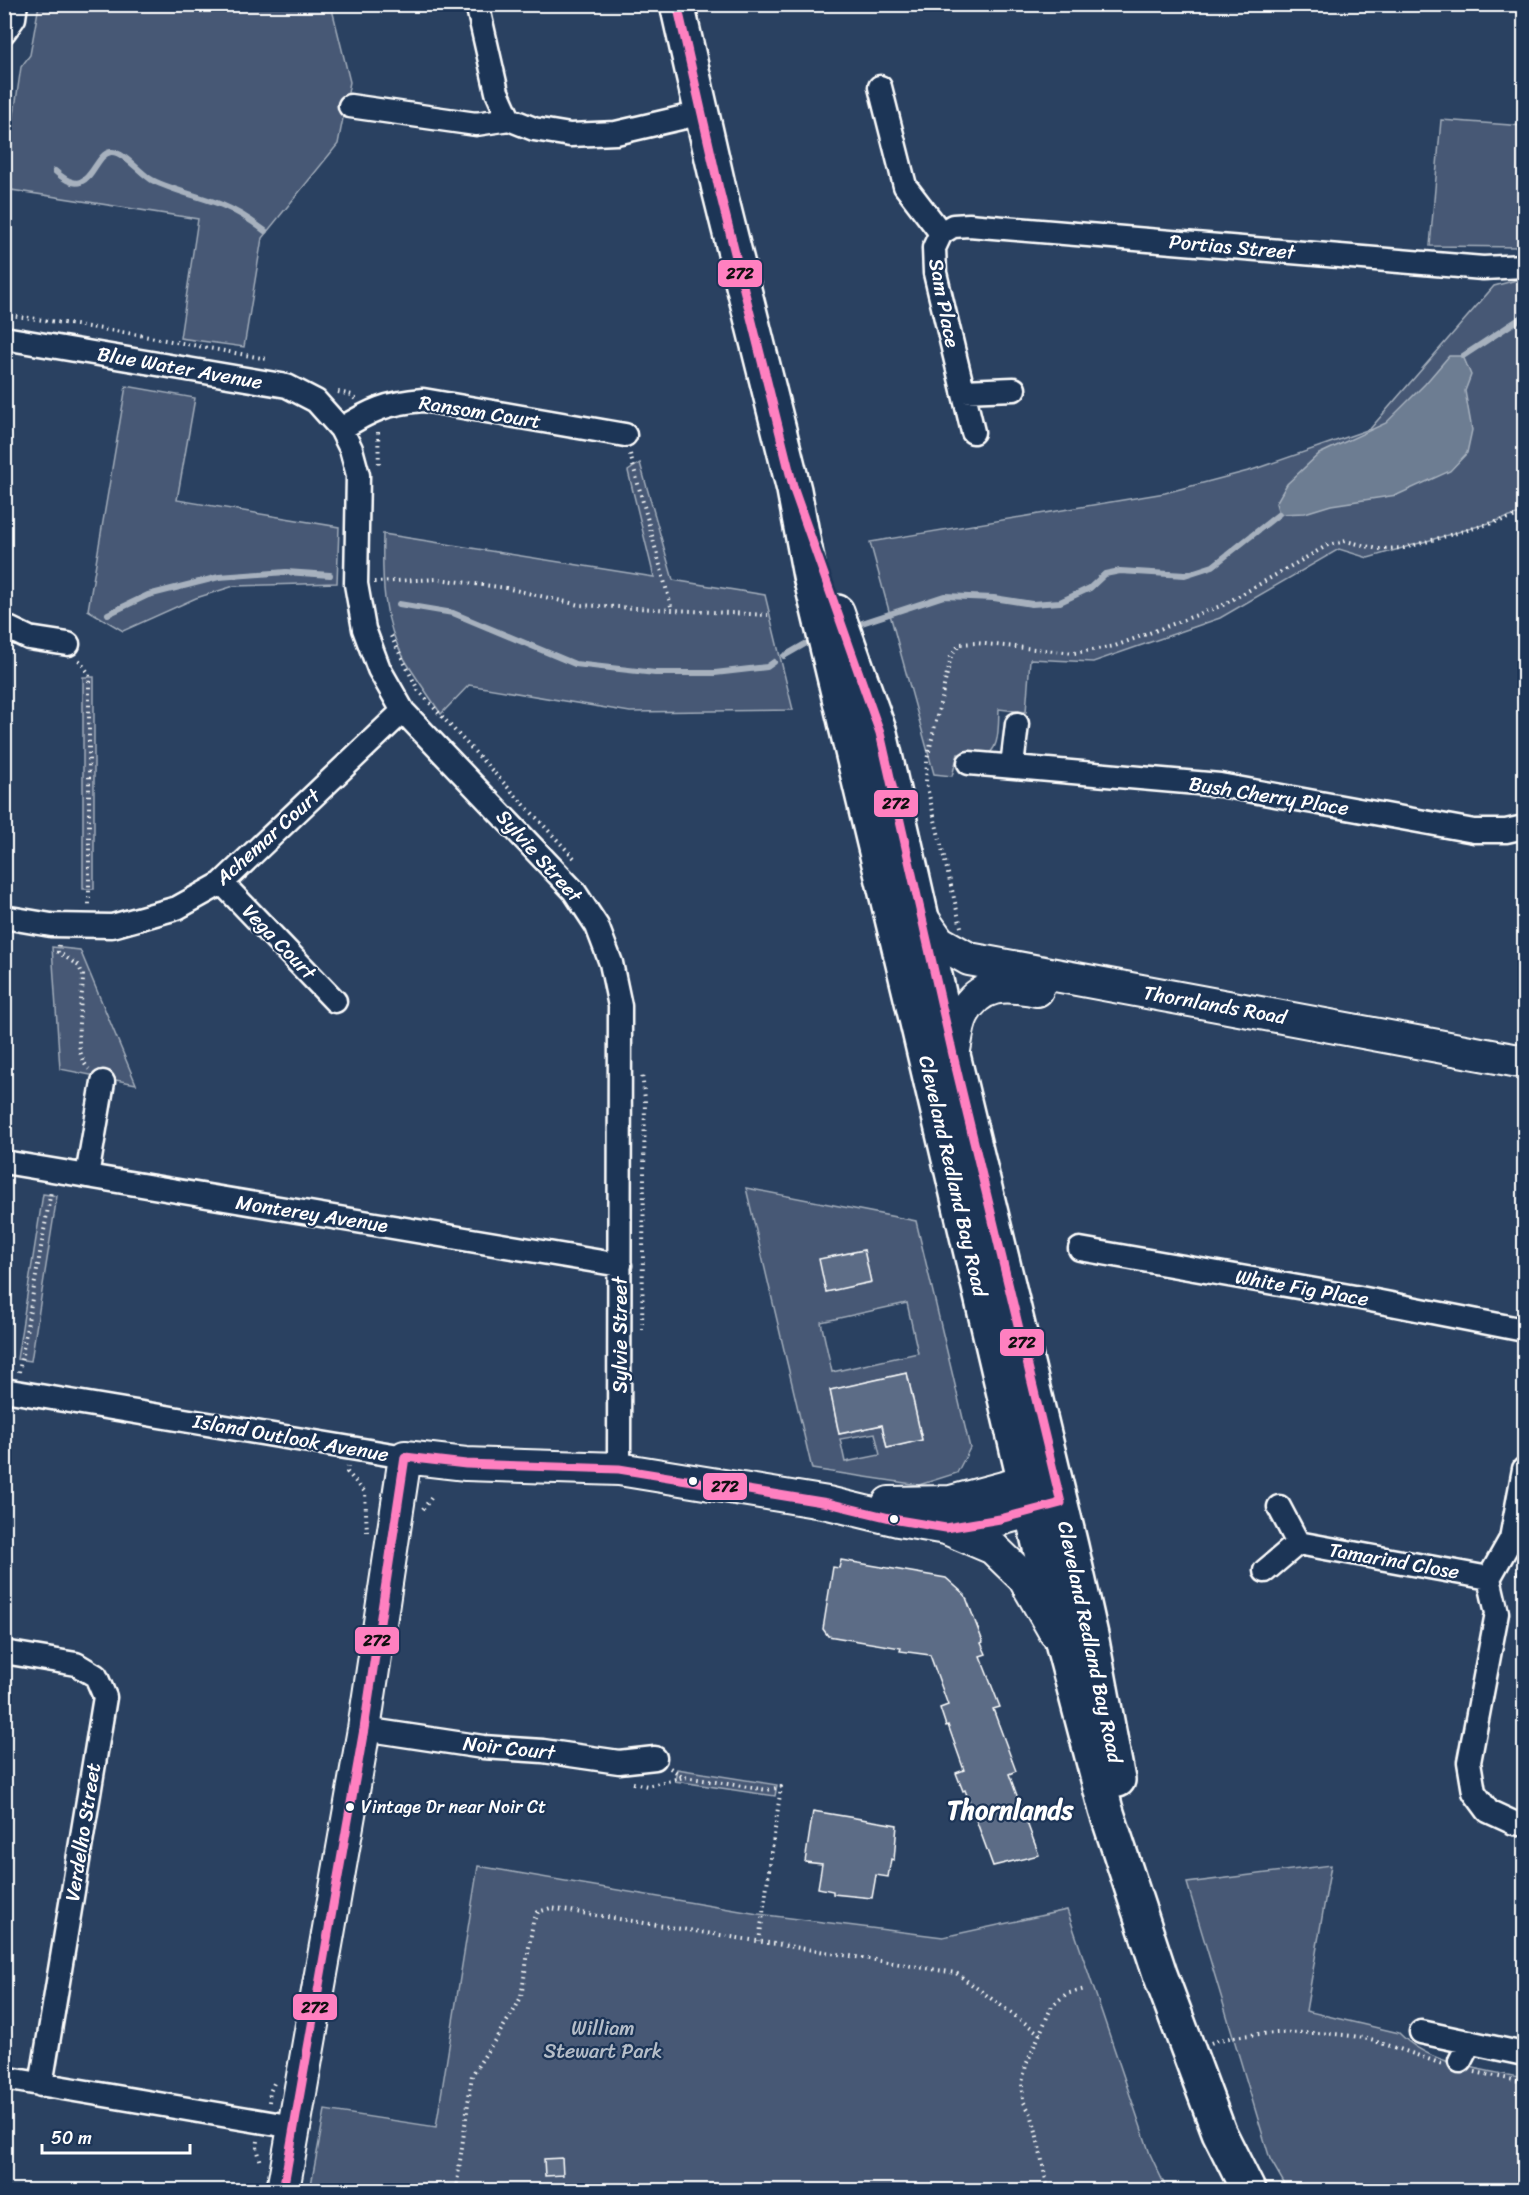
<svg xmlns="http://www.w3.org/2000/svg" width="1529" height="2195" viewBox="0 0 1529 2195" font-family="Sriracha,sans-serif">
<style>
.green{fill:#465975;stroke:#a2acba;stroke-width:1.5;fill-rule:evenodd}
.water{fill:#6d7d92;stroke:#a7b1be;stroke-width:1.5}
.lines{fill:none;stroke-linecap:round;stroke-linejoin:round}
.stream{stroke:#a7b1be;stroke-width:6}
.building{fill:#5b6c86;stroke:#fff;stroke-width:1.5}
.street-casing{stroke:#fff;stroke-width:27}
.secondary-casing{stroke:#fff;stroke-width:36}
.highway-casing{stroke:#fff;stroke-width:38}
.path{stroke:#fff;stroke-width:4;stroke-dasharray:1.5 4.5;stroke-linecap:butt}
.street{stroke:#1d3557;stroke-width:22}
.secondary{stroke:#1d3557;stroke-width:32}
.highway{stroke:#1d3557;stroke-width:33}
.bus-1-casing{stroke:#1d3557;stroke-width:14}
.bus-1{stroke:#ff80c0;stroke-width:9}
.bus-dot{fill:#fff;stroke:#1d3557;stroke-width:2}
.labels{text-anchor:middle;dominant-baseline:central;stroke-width:4.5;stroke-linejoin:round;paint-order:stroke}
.bus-label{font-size:18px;fill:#fff;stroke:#1d3557;text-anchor:start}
.street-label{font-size:20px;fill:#fff;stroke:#1d3557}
.park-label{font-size:20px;fill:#b5bdc8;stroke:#1d3557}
.district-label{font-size:26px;font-weight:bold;fill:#fff;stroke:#1d3557}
.line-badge{stroke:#1d3557;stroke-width:2}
.pale-badge-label{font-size:16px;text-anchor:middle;font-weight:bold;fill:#111}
</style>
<rect width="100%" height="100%" fill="#2a4161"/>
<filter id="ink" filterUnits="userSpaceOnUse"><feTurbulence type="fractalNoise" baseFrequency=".0167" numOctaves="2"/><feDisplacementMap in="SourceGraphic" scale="12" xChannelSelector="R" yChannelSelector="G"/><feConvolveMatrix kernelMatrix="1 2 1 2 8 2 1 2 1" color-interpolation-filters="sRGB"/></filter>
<g filter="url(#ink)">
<path class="green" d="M 39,5 L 331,5 L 350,82 L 338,144 L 262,238 L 244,347 L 180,338 L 198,219 L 5,189 L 5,176 L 21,67 L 30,55 Z
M 1441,120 L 1524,126 L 1524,247 L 1430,246 Z
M 1524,278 L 1524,513 L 1368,558 L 1339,549 L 1220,618 L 1093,662 L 1030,659 L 1026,712 L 999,709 C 998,724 1001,754 982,756 C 974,757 965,754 958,754 L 952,776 L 934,774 L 870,542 L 1165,493 L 1252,470 L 1370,429 L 1494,286 Z
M 126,386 L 195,398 L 177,500 L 339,527 L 337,583 L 234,586 L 196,598 L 123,631 L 88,610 Z
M 640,463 L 673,580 L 765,595 L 793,710 L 630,712 L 469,685 L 441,714 C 429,696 416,678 405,660 C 382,621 382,577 383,534 L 654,577 L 628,471 Z
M 83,677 L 94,677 L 94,889 L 83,889 Z
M 52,947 L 80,950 L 136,1084 L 60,1069 Z
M 746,1188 L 916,1221 L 970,1448 L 957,1473 L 919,1485 L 812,1469 ZM 864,1250 L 870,1283 L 826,1291 L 820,1259 ZM 907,1303 L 918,1353 L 832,1372 L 821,1322 ZM 907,1373 L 922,1440 L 887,1448 L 882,1425 L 839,1434 L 830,1390 ZM 875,1433 L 880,1455 L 845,1462 L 840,1439 Z
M 43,1194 L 57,1196 L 31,1361 L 17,1359 Z
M 677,1769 L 777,1785 L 775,1796 L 675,1781 Z
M 1331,1865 L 1306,2011 L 1399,2033 C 1431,2066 1482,2069 1524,2078 L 1524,2190 L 1288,2190 L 1270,2159 L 1187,1883 Z
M 478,1866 L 758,1914 L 943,1937 L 1067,1910 L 1150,2154 L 1167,2190 L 310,2190 L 325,2110 L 436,2127 Z"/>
<path class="water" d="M 1449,356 L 1463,356 L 1471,375 L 1465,391 L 1472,430 L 1467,453 L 1450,471 L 1397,495 L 1331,505 L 1305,513 L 1279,514 L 1276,503 L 1287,484 L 1319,454 L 1386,423 L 1425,384 Z"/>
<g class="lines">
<path class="stream" d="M 55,171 C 91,205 92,154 111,152 C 123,151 141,174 152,180 C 174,191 199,196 222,205 C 237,211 252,221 265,231
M 1463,356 L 1524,316
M 399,604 L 453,613 L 575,664 L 655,673 L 715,673 L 767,667 L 774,662
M 108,614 L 148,595 L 219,577 L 286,572 L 330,575
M 862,623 L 944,596 L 994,598 L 1032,604 L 1060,602 L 1090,588 L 1105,574 L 1120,571 L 1185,575 L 1213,566 L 1279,514
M 784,656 L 805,644"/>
</g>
<path class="building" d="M 864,1250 L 871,1282 L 826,1292 L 819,1259 Z
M 907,1373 L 922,1440 L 887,1448 L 882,1425 L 839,1434 L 830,1390 Z
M 841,1560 L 946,1578 L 965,1595 L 983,1642 L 981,1643 L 986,1654 L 980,1656 L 1000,1707 L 993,1709 L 1016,1771 L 1009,1774 L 1039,1855 L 993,1866 L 965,1790 L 963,1791 L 956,1773 L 964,1770 L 948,1725 L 946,1726 L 940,1708 L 948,1705 L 930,1655 L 900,1651 L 901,1648 L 828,1636 L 823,1629 L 833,1567 L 839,1568 Z
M 813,1811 L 897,1825 L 894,1860 L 891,1859 L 888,1877 L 876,1875 L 872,1898 L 833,1894 L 833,1891 L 818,1888 L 822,1864 L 805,1862 Z
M 562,2158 L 563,2175 L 545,2176 L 544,2159 Z"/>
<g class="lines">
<g class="street-casing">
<path id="street" d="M 477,4 L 497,92 L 509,119
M 4,32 L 14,18 L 16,4
M 880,87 L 905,186 L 941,233
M 350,106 L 476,124 L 509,119 L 534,129 L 570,135 L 616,133 L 702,113
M 941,233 L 953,226 L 969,225 L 1483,268 L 1524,266
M 941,233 L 934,248 L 935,273 L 973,432
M 4,338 L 287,386 L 316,401 L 341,429 L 351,449 L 358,475 L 356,584 L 364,629 L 379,669 L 403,711 L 574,891 L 597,926 L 611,963 L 620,1006 L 619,1469
M 963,391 L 1014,389
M 341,429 C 371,410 387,403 423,400 L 625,435
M 4,626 L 29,638 L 68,644
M 969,763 L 1220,785 L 1474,831 L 1506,831 L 1524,827
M 1012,766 L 1017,724
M 222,883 L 335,1001
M 4,917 L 51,925 L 112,926 L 177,908 L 222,883 L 403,711
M 4,1162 L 620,1265
M 87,1176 L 103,1082
M 1080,1249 L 1355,1297 L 1524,1330
M 4,1390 L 405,1457
M 1524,1469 L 1511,1539 L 1489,1578 L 1497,1613 L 1469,1762 L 1474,1792 L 1488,1811 L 1514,1823 L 1524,1824
M 1298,1543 L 1489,1578
M 1265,1571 L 1298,1543 L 1279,1507
M 4,1652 L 76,1664 L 96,1676 L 105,1697 L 41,2085
M 364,1729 L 483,1747 L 543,1751 L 619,1762 L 655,1758
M 1421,2032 L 1524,2054
M 1460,2061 L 1470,2042
M 4,2078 L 294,2127"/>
</g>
<g class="secondary-casing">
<path id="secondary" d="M 922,918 L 939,942 L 969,959 L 1524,1062
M 953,1055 C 956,1042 957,1025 963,1014 C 980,982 1006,984 1037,990
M 889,1503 L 951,1502 L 1049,1476
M 946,1528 L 993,1548 L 1024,1578 L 1055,1632
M 283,2190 L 364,1729 L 405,1457 L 466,1464 L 619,1469 L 828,1503 L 898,1520 L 946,1528 L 1000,1519 L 1056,1504"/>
</g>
<g class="highway-casing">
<path id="highway" d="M 677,4 L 719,189 L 794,490 L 810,576 L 919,1031 L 1063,1646 L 1106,1810 L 1160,1974 L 1219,2132 L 1248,2190
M 837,612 L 880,733 L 953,1055 L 1071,1546 L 1091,1635 L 1118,1780"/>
</g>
<path class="path" d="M 4,314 L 128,333 L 267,359
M 338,392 L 352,395 L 355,399
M 378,432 L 379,466
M 630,454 L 672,610
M 374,582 L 438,579 L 506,588 L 579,605 L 768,615
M 391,636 L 418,690 L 457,733 L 576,860
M 79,660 L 89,674 L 89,908
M 961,927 L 926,783 L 927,760 L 951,656 L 960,644 L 976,643 L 1074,653 L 1115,646 L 1223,605 L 1328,545 L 1346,541 L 1378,549 L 1404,548 L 1524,514
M 59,945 L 58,952 L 79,966 L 83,976 C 83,1001 70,1051 89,1069
M 642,1330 L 645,1099 L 642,1074
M 19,1372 L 51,1191
M 348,1466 L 347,1472 L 365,1492 L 367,1532
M 423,1509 L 432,1497
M 1516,1573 L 1524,1572
M 670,1768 L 684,1777 L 767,1790 L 781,1787 L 759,1941
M 633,1783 L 647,1786 L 684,1777
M 1211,2043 C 1243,2030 1334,2030 1367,2039 C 1392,2046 1417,2055 1442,2064
M 1475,2072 L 1524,2082
M 269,2102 L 270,2092 L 275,2081
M 258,2141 L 257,2147 L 261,2163
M 456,2190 L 472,2075 L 515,2009 L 521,1997 L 533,1922 L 538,1912 L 551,1908 L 956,1973 L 1040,2034
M 1048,2190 L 1035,2127 L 1031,2114 L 1023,2101 L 1022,2083 L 1026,2065 L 1052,2006 L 1066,1994 L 1085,1989"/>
<use href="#street" class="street"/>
<use href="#secondary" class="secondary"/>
<use href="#highway" class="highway"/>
<g class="bus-1-casing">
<path id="bus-1" d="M 405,1457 L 466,1464 L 619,1469 L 828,1503 L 898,1520 L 946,1528 L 1000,1519 L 1061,1503 L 953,1055 L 880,733 L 794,490 L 719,189 L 677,4
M 283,2190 L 364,1729 L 405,1457"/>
</g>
<use href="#bus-1" class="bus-1"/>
</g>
</g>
<g class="bus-dot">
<circle cx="693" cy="1481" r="5"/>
<circle cx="894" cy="1519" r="5"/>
<circle cx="350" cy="1807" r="5"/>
</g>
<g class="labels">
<g class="bus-label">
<text x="361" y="1807">Vintage Dr near Noir Ct</text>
</g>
<g class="street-label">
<text transform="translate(1232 247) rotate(5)">Portias Street</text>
<text transform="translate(944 303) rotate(79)">Sam Place</text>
<text transform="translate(180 368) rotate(10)">Blue Water Avenue</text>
<text transform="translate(480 412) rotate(9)">Ransom Court</text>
<text transform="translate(1269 796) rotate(9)">Bush Cherry Place</text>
<text transform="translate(268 837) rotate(-42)">Achemar Court</text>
<text transform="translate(539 856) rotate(48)">Sylvie Street</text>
<text transform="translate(279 942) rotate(46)">Vega Court</text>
<text transform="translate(1215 1005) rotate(10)">Thornlands Road</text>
<text transform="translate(953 1176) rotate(77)">Cleveland Redland Bay Road</text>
<text transform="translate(312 1214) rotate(9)">Monterey Avenue</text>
<text transform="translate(1302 1288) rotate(10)">White Fig Place</text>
<text transform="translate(620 1335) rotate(-90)">Sylvie Street</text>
<text transform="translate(291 1438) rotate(10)">Island Outlook Avenue</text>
<text transform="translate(1394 1561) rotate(10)">Tamarind Close</text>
<text transform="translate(1090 1642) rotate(78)">Cleveland Redland Bay Road</text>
<text transform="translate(509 1748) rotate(6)">Noir Court</text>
<text transform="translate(83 1832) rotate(-81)">Verdelho Street</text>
</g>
<g class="park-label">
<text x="603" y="2028">William<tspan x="603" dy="23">Stewart Park</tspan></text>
</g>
<g class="district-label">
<text x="1010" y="1810">Thornlands</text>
</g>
</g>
<g class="line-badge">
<rect x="717" y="259" width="46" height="29" rx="6" fill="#ff80c0"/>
<rect x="873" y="789" width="46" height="29" rx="6" fill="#ff80c0"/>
<rect x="999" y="1328" width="46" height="29" rx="6" fill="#ff80c0"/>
<rect x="702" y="1472" width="46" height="29" rx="6" fill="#ff80c0"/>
<rect x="354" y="1626" width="46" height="29" rx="6" fill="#ff80c0"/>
<rect x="292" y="1993" width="46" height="28" rx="6" fill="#ff80c0"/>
</g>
<g class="pale-badge-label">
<text x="740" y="279">272</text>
<text x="896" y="809">272</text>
<text x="1022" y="1348">272</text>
<text x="725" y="1492">272</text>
<text x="377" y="1646">272</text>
<text x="315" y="2013">272</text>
</g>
<rect width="1529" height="2195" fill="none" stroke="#1d3557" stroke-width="24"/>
<rect x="12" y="12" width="1505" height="2171" fill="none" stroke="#fff" stroke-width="2" filter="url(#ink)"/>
<path d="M42 2144v9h148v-9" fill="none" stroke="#ffffff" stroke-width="3"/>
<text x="51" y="2144" font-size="18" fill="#ffffff" stroke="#1d3557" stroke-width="4.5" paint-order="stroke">50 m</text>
</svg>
